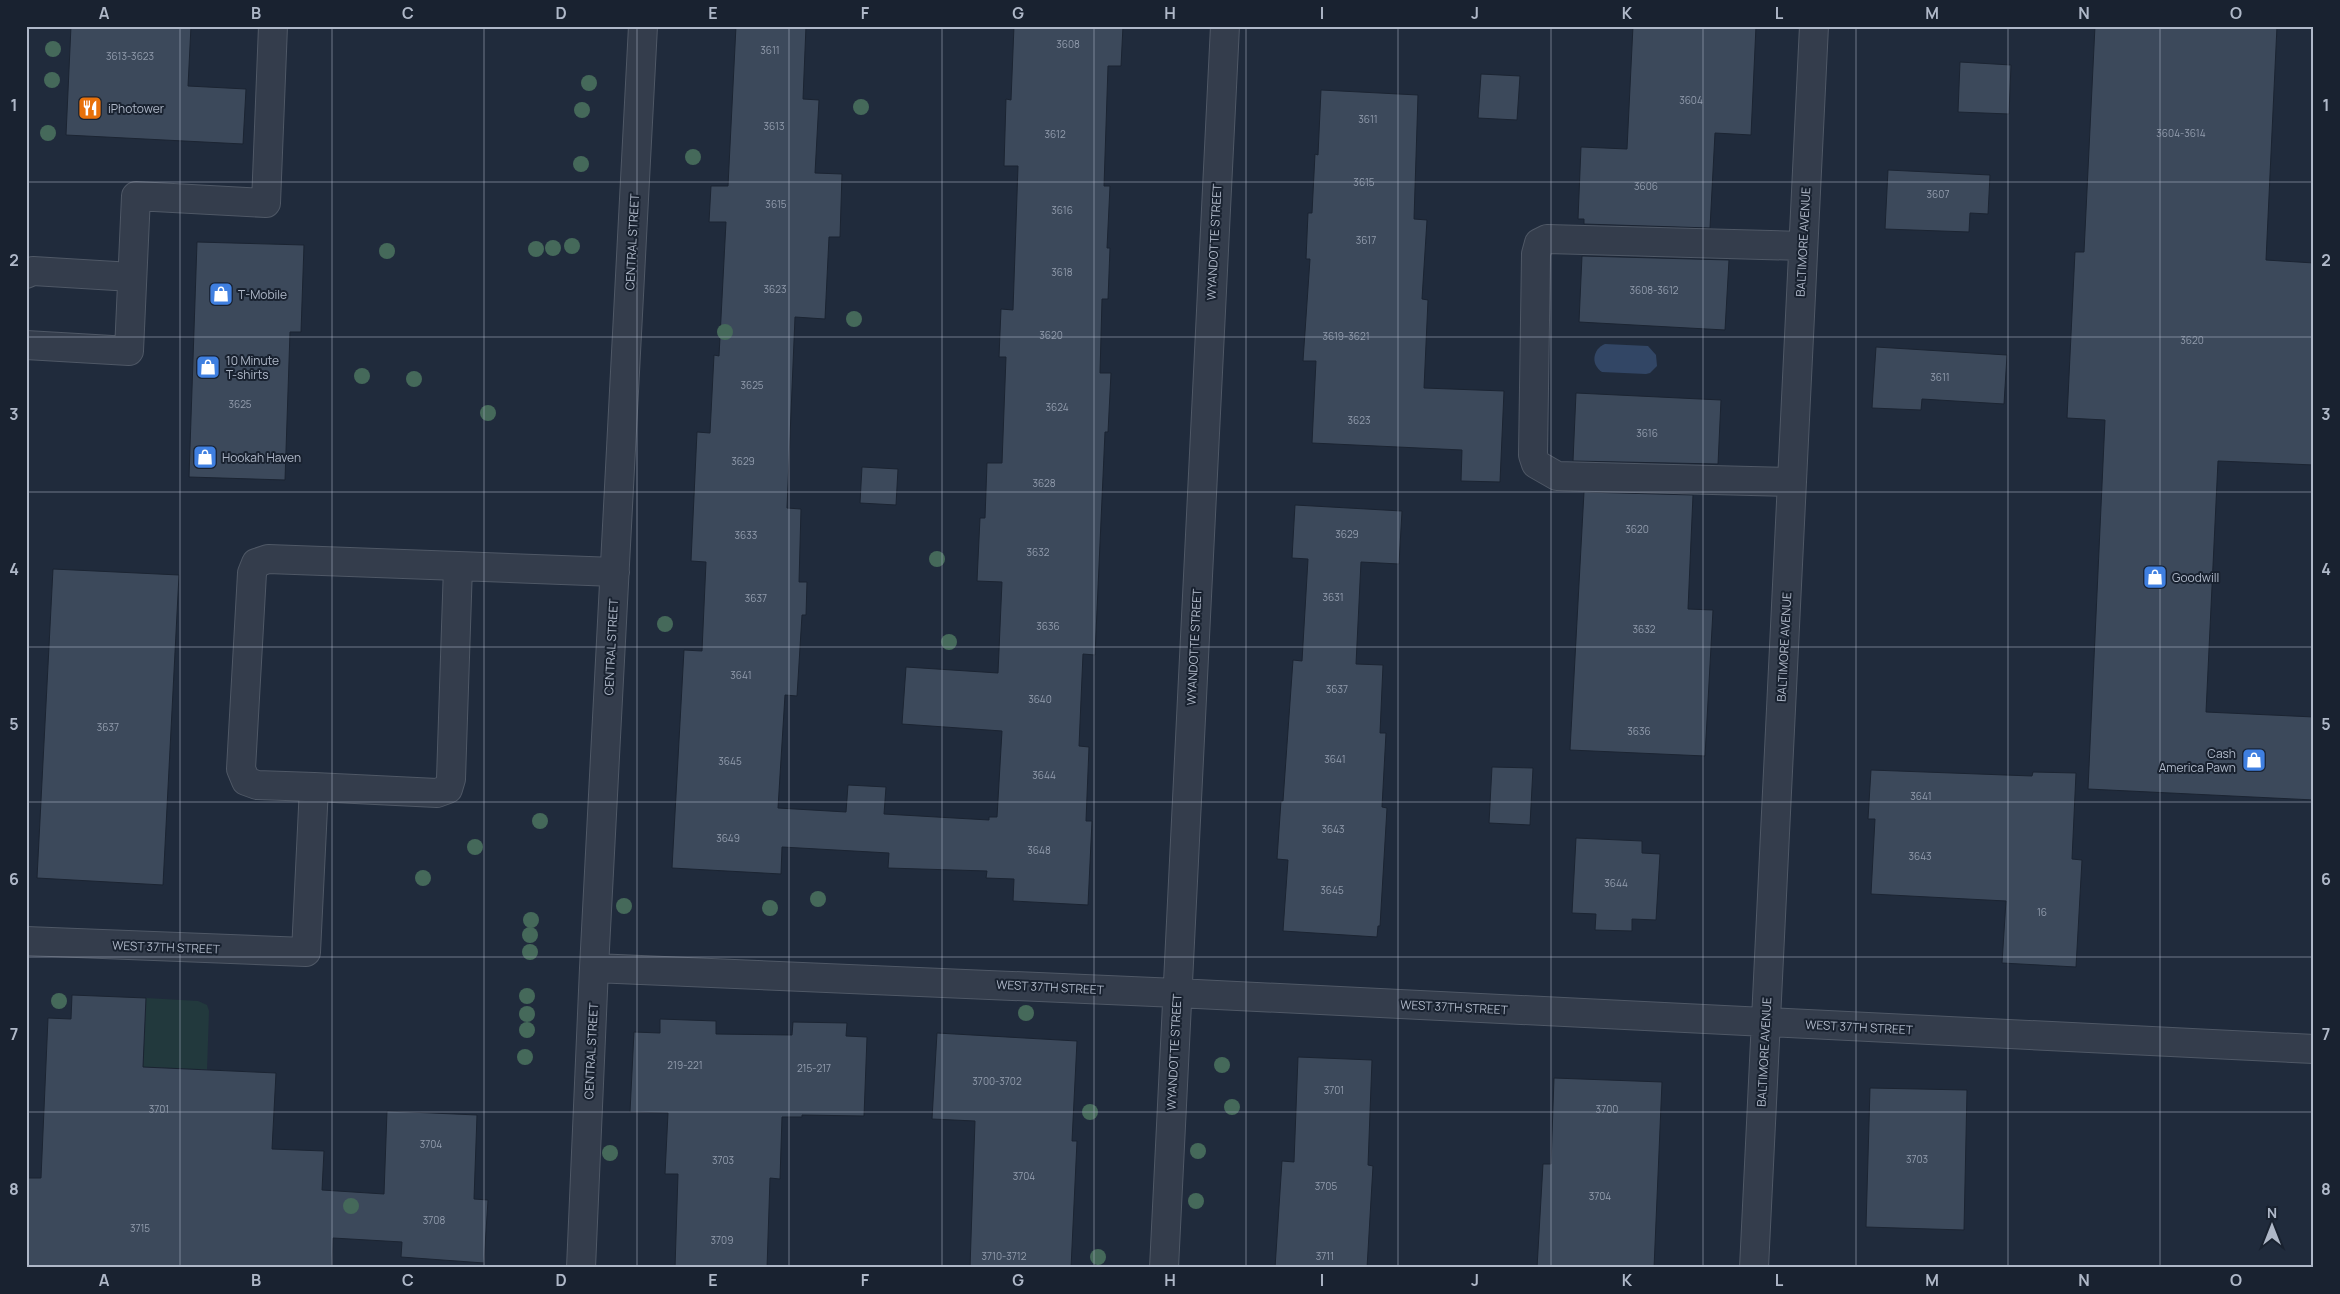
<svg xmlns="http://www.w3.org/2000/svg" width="2340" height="1294" viewBox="0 0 2340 1294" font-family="Manrope,sans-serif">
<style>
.green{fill:#22393d}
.water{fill:#324665}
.building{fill:#3c495b;stroke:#1b2432}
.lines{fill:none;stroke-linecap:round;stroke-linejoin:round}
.minor-casing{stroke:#4f5866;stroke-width:30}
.minor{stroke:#343d4c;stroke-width:28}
.tree{fill:#45695a}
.grid{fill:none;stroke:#afb8c8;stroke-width:1;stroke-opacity:0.55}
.labels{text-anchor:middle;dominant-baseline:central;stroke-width:4;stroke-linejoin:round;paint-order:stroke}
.number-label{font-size:10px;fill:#929cad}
.poi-label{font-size:12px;fill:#afb8c8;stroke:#192230;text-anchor:start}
.street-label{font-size:12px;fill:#afb8c8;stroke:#192230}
.neatline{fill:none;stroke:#afb8c8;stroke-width:2}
.grid-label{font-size:16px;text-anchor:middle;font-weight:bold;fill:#afb8c8}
</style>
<rect width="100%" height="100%" fill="#202b3c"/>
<path class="green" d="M 146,998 L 198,1001 L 207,1005 L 209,1011 L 207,1070 L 143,1067 Z"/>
<path class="water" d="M 1605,344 L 1648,346 L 1656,355 L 1657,366 L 1650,373 L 1646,374 L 1602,372 C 1590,364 1593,349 1605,344 Z"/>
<path class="building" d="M 71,26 L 191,26 L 188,86 L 246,89 L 243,144 L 66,135 Z
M 736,26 L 806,26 L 803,99 L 819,100 L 815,173 L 842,174 L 840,237 L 829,237 L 825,319 L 795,317 L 787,508 L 801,509 L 799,582 L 807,582 L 806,615 L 802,615 L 797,696 L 785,695 L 778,808 L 846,812 L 848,785 L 886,787 L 884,814 L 989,820 L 989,817 L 997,817 L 1002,731 L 902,724 L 906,667 L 998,673 L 1002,582 L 977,581 L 980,518 L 985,518 L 987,463 L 1002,463 L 1006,357 L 999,357 L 1001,309 L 1013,310 L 1018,166 L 1004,166 L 1006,99 L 1011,100 L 1014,26 L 1123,26 L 1121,66 L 1108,66 L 1104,186 L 1110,186 L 1107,248 L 1110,248 L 1108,299 L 1102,299 L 1100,373 L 1111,373 L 1108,432 L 1105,432 L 1095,655 L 1083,654 L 1079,746 L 1089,747 L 1086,821 L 1092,821 L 1088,905 L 1013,901 L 1014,879 L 986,878 L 987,871 L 888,868 L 889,853 L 782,847 L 781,874 L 672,868 L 684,650 L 702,651 L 706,562 L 691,561 L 697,432 L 710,433 L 714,355 L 719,356 L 726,222 L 709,222 L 711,186 L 728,186 Z
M 1633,26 L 1756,26 L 1751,135 L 1715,133 L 1710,228 L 1584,224 L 1584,219 L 1578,219 L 1581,147 L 1627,149 Z
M 2095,26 L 2277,26 L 2266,260 L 2314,263 L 2314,465 L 2218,461 L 2206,712 L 2314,717 L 2314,800 L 2088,789 L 2105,420 L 2067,418 L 2075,252 L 2084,252 Z
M 1960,62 L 2011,65 L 2009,114 L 1958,112 Z
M 1481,74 L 1520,76 L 1517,120 L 1478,118 Z
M 1321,90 L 1418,95 L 1414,219 L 1427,220 L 1422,299 L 1428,300 L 1424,388 L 1504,391 L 1500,482 L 1461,481 L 1462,450 L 1312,443 L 1316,361 L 1303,361 L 1310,259 L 1306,259 L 1308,213 L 1312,213 L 1315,154 L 1318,155 Z
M 1888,170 L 1990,175 L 1988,214 L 1970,213 L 1969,232 L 1885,229 Z
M 197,242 L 304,245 L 301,332 L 290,332 L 285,480 L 189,477 Z
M 1582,256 L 1729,260 L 1725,330 L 1579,322 Z
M 1876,347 L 2007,355 L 2004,404 L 1922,399 L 1921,410 L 1872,408 Z
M 1576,393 L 1721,400 L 1718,464 L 1573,461 Z
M 862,467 L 898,469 L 896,505 L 860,503 Z
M 1584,492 L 1693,495 L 1688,609 L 1713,610 L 1705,756 L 1570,750 Z
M 1295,505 L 1402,511 L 1399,564 L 1361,562 L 1356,664 L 1383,665 L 1380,733 L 1386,733 L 1382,807 L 1387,808 L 1380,926 L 1378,926 L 1377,937 L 1283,931 L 1288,860 L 1277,859 L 1281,801 L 1283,801 L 1293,660 L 1302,661 L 1308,559 L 1292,558 Z
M 53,569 L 179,575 L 163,885 L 37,878 Z
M 1492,767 L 1533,768 L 1530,825 L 1489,823 Z
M 1871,770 L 2032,776 L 2033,772 L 2076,773 L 2072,859 L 2082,860 L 2076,967 L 2002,963 L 2006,901 L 1871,894 L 1875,819 L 1868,819 Z
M 1576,838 L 1642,841 L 1642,853 L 1660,854 L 1656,920 L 1632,919 L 1632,931 L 1595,930 L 1596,914 L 1572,913 Z
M 72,995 L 146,998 L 143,1067 L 276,1073 L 272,1149 L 324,1151 L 322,1190 L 384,1194 L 387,1111 L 477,1115 L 474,1199 L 488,1200 L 484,1263 L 401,1257 L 402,1242 L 333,1238 L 332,1268 L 26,1268 L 26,1178 L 41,1178 L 48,1018 L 71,1019 Z
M 660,1019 L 716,1021 L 716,1034 L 792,1035 L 793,1022 L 847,1023 L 846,1036 L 867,1037 L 864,1116 L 802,1115 L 802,1117 L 782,1117 L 780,1179 L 770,1178 L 767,1268 L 675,1268 L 678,1174 L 665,1174 L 668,1113 L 630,1112 L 634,1032 L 660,1033 Z
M 937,1033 L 1077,1041 L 1072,1141 L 1077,1141 L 1071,1268 L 970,1268 L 975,1121 L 932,1119 Z
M 1298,1057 L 1372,1060 L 1368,1165 L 1373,1166 L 1367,1268 L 1275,1268 L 1282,1161 L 1294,1162 Z
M 1554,1078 L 1662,1082 L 1654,1268 L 1537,1268 L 1543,1164 L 1551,1164 Z
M 1870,1088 L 1967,1090 L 1964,1230 L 1866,1227 Z"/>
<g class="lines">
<g class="minor-casing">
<path id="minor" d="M 26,274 L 33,271 L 132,277
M 26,345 L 129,351 L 136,196 L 266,203 L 273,26
M 1792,482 L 1557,476 L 1536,464 L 1533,455 L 1536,254 L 1539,243 L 1547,239 L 1803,246
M 314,787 L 257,785 L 246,781 L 241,769 L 252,573 L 256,563 L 268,559 L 458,566
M 26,941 L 306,952 L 314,787 L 437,793 L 448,789 L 451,779 L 458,566 L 615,572
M 594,968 L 1177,993 L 2314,1049
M 581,1268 L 594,968 L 643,26
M 1164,1268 L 1225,26
M 1754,1268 L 1814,26"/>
</g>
<use href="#minor" class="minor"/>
</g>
<g class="tree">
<circle cx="53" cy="49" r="8"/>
<circle cx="52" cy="80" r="8"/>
<circle cx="589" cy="83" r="8"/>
<circle cx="861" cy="107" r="8"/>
<circle cx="582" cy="110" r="8"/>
<circle cx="48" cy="133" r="8"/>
<circle cx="693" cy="157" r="8"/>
<circle cx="581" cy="164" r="8"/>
<circle cx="572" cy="246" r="8"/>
<circle cx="553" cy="248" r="8"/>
<circle cx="536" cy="249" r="8"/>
<circle cx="387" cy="251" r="8"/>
<circle cx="854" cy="319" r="8"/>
<circle cx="725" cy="332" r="8"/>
<circle cx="362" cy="376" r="8"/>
<circle cx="414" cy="379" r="8"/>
<circle cx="488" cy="413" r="8"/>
<circle cx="937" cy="559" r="8"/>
<circle cx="665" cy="624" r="8"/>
<circle cx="949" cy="642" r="8"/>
<circle cx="540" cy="821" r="8"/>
<circle cx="475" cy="847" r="8"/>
<circle cx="423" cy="878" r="8"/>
<circle cx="818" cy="899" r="8"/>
<circle cx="624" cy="906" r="8"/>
<circle cx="770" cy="908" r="8"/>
<circle cx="531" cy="920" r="8"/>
<circle cx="530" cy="935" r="8"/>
<circle cx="530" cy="952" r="8"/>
<circle cx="527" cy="996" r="8"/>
<circle cx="59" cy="1001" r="8"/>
<circle cx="1026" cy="1013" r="8"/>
<circle cx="527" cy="1014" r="8"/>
<circle cx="527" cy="1030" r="8"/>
<circle cx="525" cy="1057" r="8"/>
<circle cx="1222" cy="1065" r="8"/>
<circle cx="1232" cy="1107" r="8"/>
<circle cx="1090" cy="1112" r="8"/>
<circle cx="1198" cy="1151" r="8"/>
<circle cx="610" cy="1153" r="8"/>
<circle cx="1196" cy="1201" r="8"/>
<circle cx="351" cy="1206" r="8"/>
<circle cx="1098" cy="1257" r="8"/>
</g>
<path class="grid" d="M 180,26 L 180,1268M 332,26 L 332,1268M 484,26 L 484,1268M 637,26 L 637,1268M 789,26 L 789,1268M 942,26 L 942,1268M 1094,26 L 1094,1268M 1246,26 L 1246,1268M 1398,26 L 1398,1268M 1551,26 L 1551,1268M 1703,26 L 1703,1268M 1856,26 L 1856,1268M 2008,26 L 2008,1268M 2160,26 L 2160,1268M 26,182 L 2314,182M 26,337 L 2314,337M 26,492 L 2314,492M 26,647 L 2314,647M 26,802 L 2314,802M 26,957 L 2314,957M 26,1112 L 2314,1112"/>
<defs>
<g id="restaurant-square" transform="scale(1.25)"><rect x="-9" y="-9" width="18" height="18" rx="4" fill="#e8710a" stroke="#192230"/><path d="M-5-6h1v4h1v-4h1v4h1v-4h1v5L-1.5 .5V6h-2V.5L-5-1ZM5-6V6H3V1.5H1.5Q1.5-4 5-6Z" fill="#fff"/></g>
<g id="shop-square" transform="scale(1.25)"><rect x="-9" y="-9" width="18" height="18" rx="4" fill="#3f7fe0" stroke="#192230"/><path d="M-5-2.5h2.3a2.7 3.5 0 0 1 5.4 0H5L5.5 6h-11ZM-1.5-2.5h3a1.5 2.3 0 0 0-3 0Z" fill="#fff"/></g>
</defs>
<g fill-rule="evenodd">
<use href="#restaurant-square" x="90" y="108"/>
<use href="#shop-square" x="221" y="294"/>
<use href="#shop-square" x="208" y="367"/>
<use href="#shop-square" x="205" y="457"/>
<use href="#shop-square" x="2155" y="577"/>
<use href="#shop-square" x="2254" y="760"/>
</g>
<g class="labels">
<g class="number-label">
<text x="1068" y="44">3608</text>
<text x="770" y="50">3611</text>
<text x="130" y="56">3613-3623</text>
<text x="1691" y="100">3604</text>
<text x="1368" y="119">3611</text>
<text x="774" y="126">3613</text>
<text x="2181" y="133">3604-3614</text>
<text x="1055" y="134">3612</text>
<text x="1364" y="182">3615</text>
<text x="1646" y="186">3606</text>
<text x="1938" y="194">3607</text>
<text x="776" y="204">3615</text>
<text x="1062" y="210">3616</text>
<text x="1366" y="240">3617</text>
<text x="1062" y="272">3618</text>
<text x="775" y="289">3623</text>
<text x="1654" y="290">3608-3612</text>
<text x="1051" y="335">3620</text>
<text x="1346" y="336">3619-3621</text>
<text x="2192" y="340">3620</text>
<text x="1940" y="377">3611</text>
<text x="752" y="385">3625</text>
<text x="240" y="404">3625</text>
<text x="1057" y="407">3624</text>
<text x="1359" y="420">3623</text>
<text x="1647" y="433">3616</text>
<text x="743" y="461">3629</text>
<text x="1044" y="483">3628</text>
<text x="1637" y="529">3620</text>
<text x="1347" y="534">3629</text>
<text x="746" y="535">3633</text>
<text x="1038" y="552">3632</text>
<text x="1333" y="597">3631</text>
<text x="756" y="598">3637</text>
<text x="1048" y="626">3636</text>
<text x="1644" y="629">3632</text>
<text x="741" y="675">3641</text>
<text x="1337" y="689">3637</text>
<text x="1040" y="699">3640</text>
<text x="108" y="727">3637</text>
<text x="1639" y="731">3636</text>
<text x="1335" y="759">3641</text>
<text x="730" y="761">3645</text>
<text x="1044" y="775">3644</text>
<text x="1921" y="796">3641</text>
<text x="1333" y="829">3643</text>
<text x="728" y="838">3649</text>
<text x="1039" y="850">3648</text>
<text x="1920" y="856">3643</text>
<text x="1616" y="883">3644</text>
<text x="1332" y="890">3645</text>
<text x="2042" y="912">16</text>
<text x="685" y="1065">219-221</text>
<text x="814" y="1068">215-217</text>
<text x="997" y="1081">3700-3702</text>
<text x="1334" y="1090">3701</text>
<text x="159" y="1109">3701</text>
<text x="1607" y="1109">3700</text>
<text x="431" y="1144">3704</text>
<text x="1917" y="1159">3703</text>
<text x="723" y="1160">3703</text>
<text x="1024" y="1176">3704</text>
<text x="1326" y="1186">3705</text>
<text x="1600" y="1196">3704</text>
<text x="434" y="1220">3708</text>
<text x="140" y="1228">3715</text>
<text x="722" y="1240">3709</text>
<text x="1004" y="1256">3710-3712</text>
<text x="1325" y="1256">3711</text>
</g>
<g class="poi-label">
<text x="108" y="108">iPhotower</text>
<text x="238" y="294">T-Mobile</text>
<text x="226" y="360">10 Minute<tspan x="226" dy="14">T-shirts</tspan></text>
<text x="222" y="457">Hookah Haven</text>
<text x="2172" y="577">Goodwill</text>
<text x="2236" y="753" text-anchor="end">Cash<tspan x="2236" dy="14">America Pawn</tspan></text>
</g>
<g class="street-label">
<text transform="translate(632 242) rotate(-87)">CENTRAL STREET</text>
<text transform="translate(1214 242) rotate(-87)">WYANDOTTE STREET</text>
<text transform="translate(1803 242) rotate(-87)">BALTIMORE AVENUE</text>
<text transform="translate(611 647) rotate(-87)">CENTRAL STREET</text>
<text transform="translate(1194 647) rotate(-87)">WYANDOTTE STREET</text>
<text transform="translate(1784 647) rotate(-87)">BALTIMORE AVENUE</text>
<text transform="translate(166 947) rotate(2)">WEST 37TH STREET</text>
<text transform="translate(1050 987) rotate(3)">WEST 37TH STREET</text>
<text transform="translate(1454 1007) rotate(3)">WEST 37TH STREET</text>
<text transform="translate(1859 1027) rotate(3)">WEST 37TH STREET</text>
<text transform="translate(591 1051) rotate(-87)">CENTRAL STREET</text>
<text transform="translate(1174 1052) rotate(-87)">WYANDOTTE STREET</text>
<text transform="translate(1764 1052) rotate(-87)">BALTIMORE AVENUE</text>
</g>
</g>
<rect width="2340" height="1294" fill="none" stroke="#192230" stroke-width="55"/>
<g transform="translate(2272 1226)" stroke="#192230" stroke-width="4" paint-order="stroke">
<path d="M0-4L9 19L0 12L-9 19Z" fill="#afb8c8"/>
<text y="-8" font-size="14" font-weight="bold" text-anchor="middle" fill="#afb8c8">N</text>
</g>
<rect x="28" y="28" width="2284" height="1238" class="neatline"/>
<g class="grid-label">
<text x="104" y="19">A</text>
<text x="256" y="19">B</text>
<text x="408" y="19">C</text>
<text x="561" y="19">D</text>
<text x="713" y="19">E</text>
<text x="865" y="19">F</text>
<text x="1018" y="19">G</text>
<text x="1170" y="19">H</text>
<text x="1322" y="19">I</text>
<text x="1475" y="19">J</text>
<text x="1627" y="19">K</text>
<text x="1779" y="19">L</text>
<text x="1932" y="19">M</text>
<text x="2084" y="19">N</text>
<text x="2236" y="19">O</text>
<text x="14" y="111">1</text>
<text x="2326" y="111">1</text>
<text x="14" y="266">2</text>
<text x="2326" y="266">2</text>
<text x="14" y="420">3</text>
<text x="2326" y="420">3</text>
<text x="14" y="575">4</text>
<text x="2326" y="575">4</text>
<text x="14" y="730">5</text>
<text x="2326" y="730">5</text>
<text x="14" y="885">6</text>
<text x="2326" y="885">6</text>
<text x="14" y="1040">7</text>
<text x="2326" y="1040">7</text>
<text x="14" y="1195">8</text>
<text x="2326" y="1195">8</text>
<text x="104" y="1286">A</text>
<text x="256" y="1286">B</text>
<text x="408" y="1286">C</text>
<text x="561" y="1286">D</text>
<text x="713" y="1286">E</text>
<text x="865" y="1286">F</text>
<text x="1018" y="1286">G</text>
<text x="1170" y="1286">H</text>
<text x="1322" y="1286">I</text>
<text x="1475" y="1286">J</text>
<text x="1627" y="1286">K</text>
<text x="1779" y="1286">L</text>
<text x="1932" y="1286">M</text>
<text x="2084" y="1286">N</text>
<text x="2236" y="1286">O</text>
</g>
</svg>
